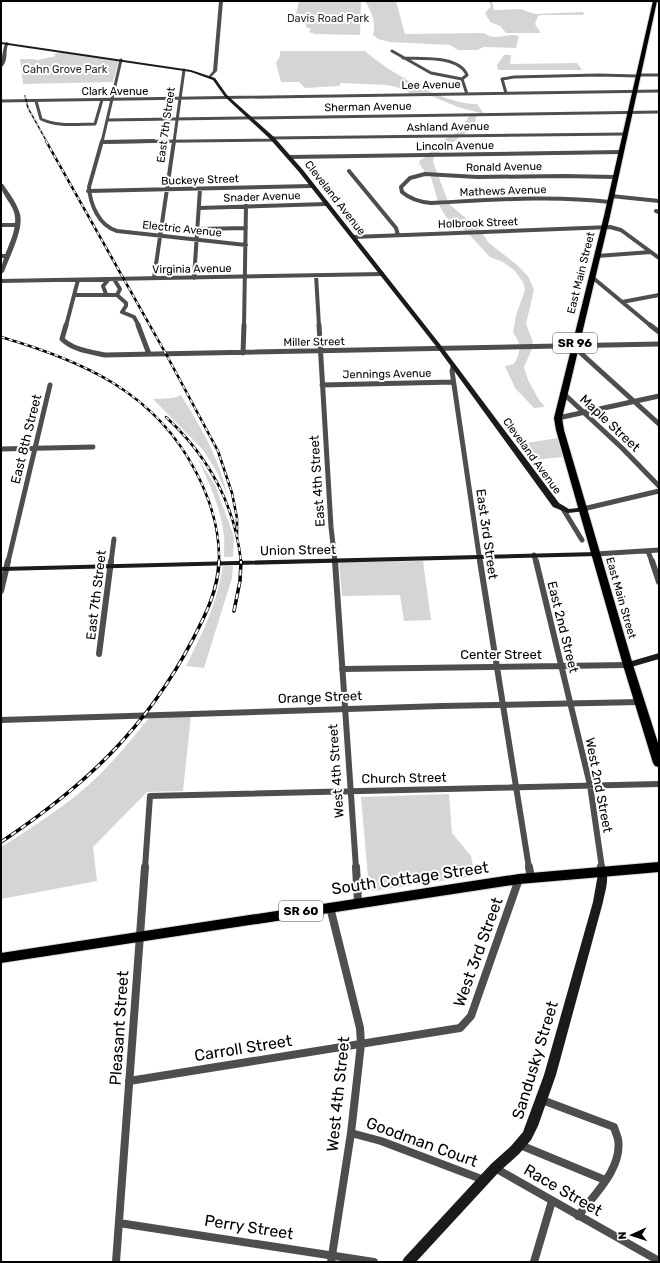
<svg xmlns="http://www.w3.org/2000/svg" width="660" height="1263" viewBox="0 0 660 1263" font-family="Rubik,sans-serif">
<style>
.green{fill:#d5d5d5}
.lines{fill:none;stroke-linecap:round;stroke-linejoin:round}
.primary-casing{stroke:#dbdbdb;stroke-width:2}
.minor-far4{stroke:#4e4e4e;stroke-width:3}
.minor-far3{stroke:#4e4e4e;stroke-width:4}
.minor-far2{stroke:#4e4e4e;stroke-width:5}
.minor-far1{stroke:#4e4e4e;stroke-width:6}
.minor{stroke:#4e4e4e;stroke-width:8}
.tertiary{fill:#4e4e4e;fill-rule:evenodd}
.secondary{fill:#1b1b1b;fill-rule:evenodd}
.primary{fill:#000;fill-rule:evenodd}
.rail-far2-casing{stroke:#000;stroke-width:1.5}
.rail-far1-casing{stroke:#000;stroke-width:2.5}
.rail-casing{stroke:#000;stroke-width:3.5}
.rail-far2{stroke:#fff;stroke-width:1;stroke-dasharray:3;stroke-linecap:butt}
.rail-far1{stroke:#fff;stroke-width:1.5;stroke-dasharray:4;stroke-linecap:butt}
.rail{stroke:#fff;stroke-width:2;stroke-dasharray:6;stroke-linecap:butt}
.labels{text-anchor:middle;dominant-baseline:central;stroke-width:4;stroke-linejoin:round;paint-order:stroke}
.far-park-label{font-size:11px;fill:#2c2c2c;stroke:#fff}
.far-street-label{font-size:11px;fill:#000;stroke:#fff}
.shield{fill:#fff;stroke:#4c4c4c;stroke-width:1}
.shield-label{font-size:12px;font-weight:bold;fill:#000}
.street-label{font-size:13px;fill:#000;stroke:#fff}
.near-street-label{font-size:16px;fill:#000;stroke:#fff}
</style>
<rect width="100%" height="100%" fill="#fff"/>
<path class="green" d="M 299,1 L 361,1 L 360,35 L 315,34 L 309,32 L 311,29 L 306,27 L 306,23 L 295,18 Z
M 365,1 L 396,1 L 405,34 L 484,33 C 494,42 509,32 519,36 L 516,48 L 484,47 L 477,50 L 459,50 L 456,49 L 450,45 L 390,42 L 378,39 L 373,35 C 376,21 372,13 365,1 Z
M 489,1 L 492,1 L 494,10 L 520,9 L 535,14 L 583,12 L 584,15 L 541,15 L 538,16 L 535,24 L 541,33 L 506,33 L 500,26 L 490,22 L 485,13 L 491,6 Z
M 280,51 L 365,51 C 388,72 446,105 477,104 L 484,114 L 458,107 L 426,94 L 409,93 L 407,90 L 388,85 L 341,83 L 339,86 L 305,88 L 299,82 L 281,82 L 276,63 L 280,56 Z
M 61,52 L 119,61 L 113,82 L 23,84 L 20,59 L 33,59 L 37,60 L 56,56 L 53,54 Z
M 504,55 L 511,55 L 510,64 L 577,63 L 582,70 L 498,70 L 497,65 Z
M 469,116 L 476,116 L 475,126 L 437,154 L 434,156 L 433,162 L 449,204 L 480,230 L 489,243 L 517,265 L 528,276 L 534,290 L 526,324 L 533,342 L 532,349 L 524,367 L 528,380 L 539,400 L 545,407 L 534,408 L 515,388 L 505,366 L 514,364 C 520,352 523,345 513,333 L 516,315 L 525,290 L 523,282 L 514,270 L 503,262 L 490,257 L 466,231 L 446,217 L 439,205 L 430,174 L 426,174 L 419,163 L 420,160 C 430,156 428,150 436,145 C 452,134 459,135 469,116 Z
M 181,395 C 203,431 218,456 228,497 L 217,472 L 203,450 L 153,399 L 173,398 Z
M 558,438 L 563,457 L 533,460 L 520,444 Z
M 197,457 L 215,485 L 234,537 L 233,557 L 224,557 C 224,548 225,538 223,529 C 219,504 208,480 197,457 Z
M 423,561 L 431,620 L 404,621 L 400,595 L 342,596 L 339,562 Z
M 223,566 L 233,566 L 232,578 L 204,668 L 186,666 C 204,630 216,606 223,566 Z
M 191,715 L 183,791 L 147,792 L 93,847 L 97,881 L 1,899 L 1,847 C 33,827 66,806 94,780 C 114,761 132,739 149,718 Z
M 449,794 L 452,833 L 471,856 L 475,876 L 373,891 L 369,889 L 361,797 Z"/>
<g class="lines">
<g class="primary-casing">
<path id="primary" d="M 653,1 L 657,1 L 610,216 L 562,418 L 564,430 L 633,665 L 659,746 L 659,767 L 655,766 L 653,763 L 623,665 L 556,430 L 554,418 L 604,216 Z
M 659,862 L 659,872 L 519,884 L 1,963 L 1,953 L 519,874 Z"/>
</g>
<path class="minor-far4" d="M 392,51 L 431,73 L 462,79
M 403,58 C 421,59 459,55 467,75 L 462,79
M 638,75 L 659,75
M 462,79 L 467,94
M 506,93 L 502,79 L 514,77 L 598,75 L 637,76
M 1,101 L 659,91
M 36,101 L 41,119 C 57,127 78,124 95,124 L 102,100
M 108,120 L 659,112
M 272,138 L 625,134
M 102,142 L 121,60
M 102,142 L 274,140
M 174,142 L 184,70"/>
<path class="minor-far3" d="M 102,141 L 89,187 C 90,204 99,226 117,231 L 246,245
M 102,142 L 154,141
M 290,157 L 621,152
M 349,171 L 396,228 L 398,235
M 88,191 L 312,186
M 611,196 L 659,201
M 610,202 C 551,195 491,200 431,203 C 420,202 410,199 402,192 L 401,187 L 410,178 L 425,174 L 477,177 L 563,176 L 615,177
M 199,208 L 326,204
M 656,211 L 659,212
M 1,225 L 17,225
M 198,229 L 246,228
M 353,237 L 610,227 L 621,230 L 659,258
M 1,256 L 6,256
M 597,256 L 651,252
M 316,275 L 319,326
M 592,277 L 651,326
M 154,278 L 174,141
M 194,278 L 200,189
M 114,279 L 120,289 L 117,295 L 126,303 L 126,306 L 122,312 L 134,317 L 139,326
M 1,281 L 382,274
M 106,294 L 103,286 L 109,279
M 74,295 L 117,295
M 622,302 L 659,295
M 66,326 L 78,280
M 244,326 L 246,206"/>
<path class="minor-far2" d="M 66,325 L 62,339 C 73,350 91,352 105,355 L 659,344
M 138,325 L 149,354
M 319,325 L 331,527 L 335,562
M 650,325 L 659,332
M 574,347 L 659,424
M 243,353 L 244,325
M 453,367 L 452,371 L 480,562
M 322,385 L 453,382
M 563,393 L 622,448 L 659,486
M 558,418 L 659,396
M 1,449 L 93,447
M 563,509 L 582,540
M 583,509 L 659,491
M 648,551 L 652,562
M 596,554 L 659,550
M 534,555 L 536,562
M 8,562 L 50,385
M 111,562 L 114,539"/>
<path class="minor-far1" d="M 335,561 L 356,868
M 480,561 L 529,868
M 536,561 L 590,785 L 602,868
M 652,561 L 659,582
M 1,591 L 8,561
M 99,654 L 111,561
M 342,669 L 628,665
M 145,868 L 150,796 L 659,784"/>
<path class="minor" d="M 356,867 L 358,902
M 529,867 L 531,878
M 601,867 L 602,871
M 330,907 L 360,1028 L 361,1044 L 351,1133 L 331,1262
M 129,1081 L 460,1028 L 471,1016 L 519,879
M 542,1100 L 614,1127 C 615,1131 617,1135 618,1139 C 623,1168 594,1195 578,1216
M 351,1133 L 381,1141 L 484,1180
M 520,1145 L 605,1180
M 495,1168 L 659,1261
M 119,1223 L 374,1262
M 116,1262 L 145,867
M 534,1262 L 552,1201"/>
<path class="tertiary" d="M 219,1 L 223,1 L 217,71 L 210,78 L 208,77 L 213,71 Z
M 6,42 L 9,43 C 4,51 10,60 1,68 C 1,63 3,46 6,42 Z
M 1,184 L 3,184 C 9,193 17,203 20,214 C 24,230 9,257 4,272 L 1,274 C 1,254 17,237 15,217 C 14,204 1,196 1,184 Z
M 640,699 L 644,702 L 640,705 L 442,709 L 1,723 L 1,717 L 442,703 Z"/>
<path class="secondary" d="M 1,42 L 191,70 L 215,78 L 227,95 L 274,137 L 303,170 L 443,348 L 559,503 L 569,509 L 586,507 L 587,509 L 586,511 L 568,513 L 553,507 L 439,350 L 299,172 L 270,139 L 225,97 L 213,80 L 191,72 L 1,44 Z
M 596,552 L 600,554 L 599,556 L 1,571 L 1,567 Z
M 659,653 L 659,659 L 628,668 L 624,665 L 625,663 Z
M 602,867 L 605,868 C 610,878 605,892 603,902 L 556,1075 L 538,1126 L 531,1140 L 519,1154 L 499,1172 L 416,1262 L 402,1262 L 404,1258 L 491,1164 L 511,1146 L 523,1132 L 544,1075 L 593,902 L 599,868 Z"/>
<use href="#primary" class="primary"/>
<g class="rail-far2-casing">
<path id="rail-far2" d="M 25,96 L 28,108 L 47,142"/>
</g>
<g class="rail-far1-casing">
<path id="rail-far1" d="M 46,141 L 166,354 L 218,451 L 232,493 L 237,518 L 237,537
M 1,337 C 83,361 155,392 196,472 C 211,501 220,530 219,562
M 166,417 C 208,456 235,505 241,562"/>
</g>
<g class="rail-casing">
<path id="rail" d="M 234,611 L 240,581 L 241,561
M 1,842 C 85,786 146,729 193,639 C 206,614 218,590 219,561"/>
</g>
<use href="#rail-far2" class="rail-far2"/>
<use href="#rail-far1" class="rail-far1"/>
<use href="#rail" class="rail"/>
</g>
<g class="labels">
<g class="far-park-label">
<text x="328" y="18">Davis Road Park</text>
<text x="65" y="69">Cahn Grove Park</text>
</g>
<g class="far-street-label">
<text transform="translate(431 85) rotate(-1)">Lee Avenue</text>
<text x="115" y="91">Clark Avenue</text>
<text transform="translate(368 107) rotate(-1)">Sherman Avenue</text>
<text transform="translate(166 125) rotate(-82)">East 7th Street</text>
<text transform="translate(448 127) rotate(-1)">Ashland Avenue</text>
<text transform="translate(455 146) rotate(-1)">Lincoln Avenue</text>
<text transform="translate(504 167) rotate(-1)">Ronald Avenue</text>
<text transform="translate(200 180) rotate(-2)">Buckeye Street</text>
<text transform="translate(503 191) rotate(-2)">Mathews Avenue</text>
<text transform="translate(262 197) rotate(-2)">Snader Avenue</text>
<text transform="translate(335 198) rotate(52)">Cleveland Avenue</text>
<text transform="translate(478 223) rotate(-2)">Holbrook Street</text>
<text transform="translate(182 229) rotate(6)">Electric Avenue</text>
<text transform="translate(192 269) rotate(-1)">Virginia Avenue</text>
<text transform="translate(581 273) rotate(-76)">East Main Street</text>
<text transform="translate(314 342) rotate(-1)">Miller Street</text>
<text transform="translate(387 374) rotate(-1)">Jennings Avenue</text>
<text transform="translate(532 456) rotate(54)">Cleveland Avenue</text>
<text transform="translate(621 598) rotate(74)">East Main Street</text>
</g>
<g class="shield">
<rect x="553" y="333" width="44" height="20" rx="3"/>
<rect x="279" y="901" width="44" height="20" rx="3"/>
</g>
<g class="shield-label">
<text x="575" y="343">SR 96</text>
<text x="301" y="911">SR 60</text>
</g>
<g class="street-label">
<text transform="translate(610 423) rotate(43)">Maple Street</text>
<text transform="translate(26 439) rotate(-76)">East 8th Street</text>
<text transform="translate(317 481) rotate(-94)">East 4th Street</text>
<text transform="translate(487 534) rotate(82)">East 3rd Street</text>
<text transform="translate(298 550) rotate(-1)">Union Street</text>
<text transform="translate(96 595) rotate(-83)">East 7th Street</text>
<text transform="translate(563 627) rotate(76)">East 2nd Street</text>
<text x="501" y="654">Center Street</text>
<text transform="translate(320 697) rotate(-2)">Orange Street</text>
<text transform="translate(336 771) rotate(-94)">West 4th Street</text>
<text transform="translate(404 778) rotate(-1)">Church Street</text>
<text transform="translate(599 785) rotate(79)">West 2nd Street</text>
</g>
<g class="near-street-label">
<text transform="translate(410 878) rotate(-8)">South Cottage Street</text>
<text transform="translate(478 952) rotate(-70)">West 3rd Street</text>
<text transform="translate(119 1028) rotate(-86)">Pleasant Street</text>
<text transform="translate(243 1048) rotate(-9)">Carroll Street</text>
<text transform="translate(535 1060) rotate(-73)">Sandusky Street</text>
<text transform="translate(338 1094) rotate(-84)">West 4th Street</text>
<text transform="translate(422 1142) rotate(20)">Goodman Court</text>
<text transform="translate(563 1190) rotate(30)">Race Street</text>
<text transform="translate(249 1227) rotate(9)">Perry Street</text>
</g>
</g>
<rect width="660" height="1263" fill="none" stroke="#000000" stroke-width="4"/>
<g transform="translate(632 1235) rotate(267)" stroke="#ffffff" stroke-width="3" paint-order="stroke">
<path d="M0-3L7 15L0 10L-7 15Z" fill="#000000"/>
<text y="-6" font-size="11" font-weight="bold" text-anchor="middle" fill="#000000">N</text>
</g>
</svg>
